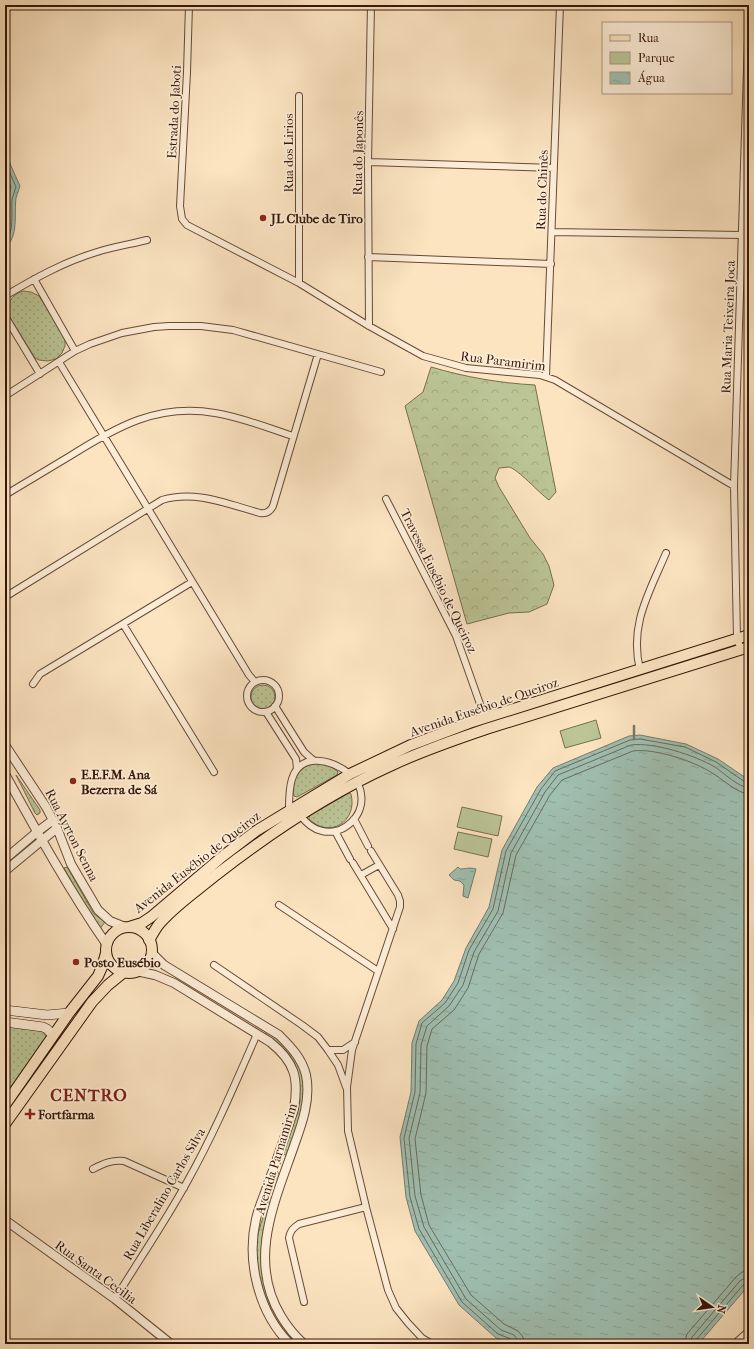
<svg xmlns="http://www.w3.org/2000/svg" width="754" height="1349" viewBox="0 0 754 1349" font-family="'IM FELL French Canon',serif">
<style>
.green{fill:url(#green-dots);stroke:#786e4e}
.forest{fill:url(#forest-crowns);stroke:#786e4e}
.pitch{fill:#bbc596;stroke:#786e4e}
.water{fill:url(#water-ripples);stroke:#757b6d}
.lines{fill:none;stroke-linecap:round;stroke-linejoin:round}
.shore{stroke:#6a6a5c;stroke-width:1}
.stream{stroke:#757b6d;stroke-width:2.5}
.minor-casing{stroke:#674a36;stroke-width:8}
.tertiary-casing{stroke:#674a36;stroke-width:10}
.secondary-casing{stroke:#351607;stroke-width:10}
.primary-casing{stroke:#351607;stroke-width:12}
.minor{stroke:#fdedd7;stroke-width:6}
.tertiary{stroke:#fdedd7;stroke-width:8}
.secondary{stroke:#fdedd7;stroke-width:9}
.primary{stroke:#fce4c1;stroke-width:10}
.poi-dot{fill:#8f2418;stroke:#fdedd7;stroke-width:1.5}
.labels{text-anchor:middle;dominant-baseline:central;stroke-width:3.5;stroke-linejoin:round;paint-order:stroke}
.street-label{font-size:13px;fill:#351607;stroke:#fdedd7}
.poi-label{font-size:13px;font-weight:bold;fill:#351607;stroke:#fdedd7;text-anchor:start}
.district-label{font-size:17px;font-weight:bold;letter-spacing:1px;fill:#7a1f14;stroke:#fdedd7}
</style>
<defs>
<pattern id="green-dots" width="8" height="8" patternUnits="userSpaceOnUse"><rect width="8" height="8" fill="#bbc596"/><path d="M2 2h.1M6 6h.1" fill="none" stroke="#a1a880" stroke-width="1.8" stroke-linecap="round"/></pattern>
<pattern id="forest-crowns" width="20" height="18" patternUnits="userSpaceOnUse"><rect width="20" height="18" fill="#bbc596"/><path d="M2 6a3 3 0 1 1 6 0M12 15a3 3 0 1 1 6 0" fill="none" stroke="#a1a880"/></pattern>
<pattern id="water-ripples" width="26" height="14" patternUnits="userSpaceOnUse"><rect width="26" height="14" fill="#9fbfb1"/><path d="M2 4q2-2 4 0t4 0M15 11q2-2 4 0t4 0" fill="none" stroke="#8aa397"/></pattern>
</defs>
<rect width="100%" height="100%" fill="#fce4c1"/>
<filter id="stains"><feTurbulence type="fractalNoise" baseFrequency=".005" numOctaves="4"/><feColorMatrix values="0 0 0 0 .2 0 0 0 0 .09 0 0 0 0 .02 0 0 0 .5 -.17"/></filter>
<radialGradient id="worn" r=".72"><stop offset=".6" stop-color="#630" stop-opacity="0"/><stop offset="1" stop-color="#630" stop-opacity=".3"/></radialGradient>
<path class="green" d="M 23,291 L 31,292 L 39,296 L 65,338 L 65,346 L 62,353 L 56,359 L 48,361 L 39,360 L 35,358 L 9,316 C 6,304 11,295 23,291 Z
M251 697a12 12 0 1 1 24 0a12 12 0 1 1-24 0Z
M 312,763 C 322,762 330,765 338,772 L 337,775 L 297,797 L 294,796 C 291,781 298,769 312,763 Z
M 16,775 L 40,810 L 40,813 L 37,815 L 35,813 Z
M 349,793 L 351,794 C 358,822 329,839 309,819 L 309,816 Z
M 67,867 L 94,914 L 105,922 L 99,930 L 64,868 Z
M 5,1026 L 43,1031 L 47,1039 L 5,1099 Z
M 267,1031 C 322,1072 305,1101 288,1156 L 283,1154 L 296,1117 L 300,1101 L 298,1075 L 264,1035 Z
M 276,1172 L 281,1174 C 275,1193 267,1212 263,1232 C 262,1238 262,1244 262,1250 C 260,1288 273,1316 298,1344 L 292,1344 L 272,1317 L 259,1282 L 256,1248 L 258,1234 Z"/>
<path class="forest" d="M 431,367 C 465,377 499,383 535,385 L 556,492 L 549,500 C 539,493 518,469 509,467 C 506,467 502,468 499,468 L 495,478 L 499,487 L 530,538 L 543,554 L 549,566 L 554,585 L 547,604 L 529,612 L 509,613 L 467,624 L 405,406 L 423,392 Z"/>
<path class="pitch" d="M 596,720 L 601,738 L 565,748 L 560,731 Z
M 462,807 L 502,816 L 498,836 L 457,827 Z
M 458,832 L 492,839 L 488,857 L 454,849 Z"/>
<path class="water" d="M 5,150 L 11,166 L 20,186 C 19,190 17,194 16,198 C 14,213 19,238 5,247 Z
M 640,735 L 686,744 L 718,759 L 749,780 L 749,1285 L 701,1341 L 697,1344 L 513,1344 L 496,1338 L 459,1305 L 415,1231 L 406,1197 L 400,1137 L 411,1092 L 412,1043 L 419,1021 L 442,1000 L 454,981 L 466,948 L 489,907 L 502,850 L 537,787 L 553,768 L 629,736 Z
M 458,867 L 460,869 C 466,869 468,867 476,869 L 468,898 L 463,896 L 464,885 L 460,881 L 454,880 L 449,875 Z"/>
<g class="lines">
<path class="shore" d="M 5,162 L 16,187 C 15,191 13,195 12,199 C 11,213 15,231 5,242
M 5,175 L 11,187 C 6,201 8,215 5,230
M 512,1344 L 511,1339 L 498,1334 L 462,1302 L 419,1229 L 410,1197 L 404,1138 L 415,1092 L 416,1044 L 422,1023 L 445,1003 L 458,983 L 469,950 L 493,909 L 506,851 L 541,789 L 555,771 L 630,740 L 640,739 L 685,747 L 716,762 L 745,782 L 749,783
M 518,1344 L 517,1339 L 514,1335 L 501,1330 L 466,1299 L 424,1227 L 415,1196 L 409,1138 L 420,1093 L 421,1045 L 427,1026 L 449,1006 L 463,985 L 474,952 L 498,911 L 511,853 L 545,792 L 558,775 L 631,745 C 654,742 694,755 715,767 C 724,773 738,787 749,788
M 524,1344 L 523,1337 L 518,1331 L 504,1324 L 471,1295 L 429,1225 L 421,1195 L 415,1139 L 426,1093 L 427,1046 L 432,1029 L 454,1010 L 468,988 L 479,954 L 503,913 L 516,855 L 550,795 L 562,780 L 633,751 C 654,748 694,761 712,773 C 723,779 736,793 749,794
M 684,1344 L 687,1334 L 736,1277 L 742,1272 L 749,1271
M 690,1344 L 692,1337 L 740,1281 L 745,1278 L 749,1277
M 695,1344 L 696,1340 L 744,1284 L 749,1283"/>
<path class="stream" d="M 634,726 L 634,739"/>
<g class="minor-casing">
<path id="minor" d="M 189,5 L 187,72 L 180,206 L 182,219 L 187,225 L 299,283 L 369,326 L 423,356 L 466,368 L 540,375 L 555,380 L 734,486
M 368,162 L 554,168
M 552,232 L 742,235
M 368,257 L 551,264
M 34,279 L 75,351
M 299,283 L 299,96
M 5,296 C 35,278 64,262 97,252 C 113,247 131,244 147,240
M 5,316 L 40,374
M 369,326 L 368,162 L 371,5
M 59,362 L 249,675 L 255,682
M 546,376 L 560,5
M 5,396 L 75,351 L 90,344 L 122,333 L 154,327 L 169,326 L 201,326 L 233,330 L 381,372
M 5,495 C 27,482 48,469 70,456 C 116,427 158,403 215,413 C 241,417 268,428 293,436
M 386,499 L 456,636 L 485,718
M 5,597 L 162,500 C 196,490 227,504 260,513 C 266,514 270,512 273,506 L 318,354
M 123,624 L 214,772
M 741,650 L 737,638 L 734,486 L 749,5
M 640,670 C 629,625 649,593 666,553
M247 696a16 16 0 1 1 32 0a16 16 0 1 1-32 0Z
M 33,684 L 40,674 L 192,582
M 275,706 L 304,752 L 313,760
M 266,712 L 296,759 L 297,769
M 289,810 C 289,800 289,788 292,779 C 301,751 332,760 350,774
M 300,815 C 306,823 312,829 322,831 C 344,836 365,815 361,794 C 361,790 359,786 357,782
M 354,819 L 368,846
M 335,831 L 350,859
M 371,851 L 398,895 L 400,901 L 400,907 L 352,1050 L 347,1087 L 348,1131 L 366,1207 L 388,1290 L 396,1308 L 408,1323 L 422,1338 L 432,1344
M 353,863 L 393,929
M 361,875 L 379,865
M 279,905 L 378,971
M 214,965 L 302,1025 L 318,1037 L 328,1050 L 338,1065 L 346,1087
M 328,1050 L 343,1050 L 355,1042
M 93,1169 C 104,1163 112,1160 124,1161 L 184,1188
M 115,1299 C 139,1260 165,1222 187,1182 C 214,1134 235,1084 257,1034
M 304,1302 L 289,1238 C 290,1231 293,1228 299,1224 L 366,1207
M 734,1344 L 749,1331"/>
</g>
<g class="tertiary-casing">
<path id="tertiary" d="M 5,745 L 46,807 L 57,828 L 71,864 L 98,910 L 110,921 L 125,927
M 5,774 C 37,832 69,890 107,945
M 5,859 L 37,832 L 53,820
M 5,871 L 57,828
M 151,952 L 164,965 L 279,1035 C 290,1046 302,1058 306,1075 C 311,1099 302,1124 294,1146 C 275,1201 247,1260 281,1316 C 287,1326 295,1336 304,1344
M 136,971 L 155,975 L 174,983 L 270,1042 C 295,1062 299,1078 294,1109 C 286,1133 278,1157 269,1181 C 265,1194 259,1206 256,1219 C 246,1262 259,1313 290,1344
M 5,1220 L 115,1299 L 171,1344"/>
</g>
<g class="secondary-casing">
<path id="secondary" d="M 5,1010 L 47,1015 L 69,1013
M 5,1022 L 43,1027 L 47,1029 L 53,1035"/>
</g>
<g class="primary-casing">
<path id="primary" d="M 129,927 L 142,923 L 151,917 L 223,856 L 256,831 L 350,774 L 411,745 L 469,723 L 749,635
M106 950a23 23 0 1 1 46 0a23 23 0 1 1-46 0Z
M 149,940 C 153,934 156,927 161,922 C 177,904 198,890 216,875 C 270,833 328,794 390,766 C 421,751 454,740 486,729 L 749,647
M 5,1105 L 69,1013 L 98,976 L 102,967 L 106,953
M 5,1124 L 92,1002 L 108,985 L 124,972"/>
</g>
<use href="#minor" class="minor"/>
<use href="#tertiary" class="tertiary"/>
<use href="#secondary" class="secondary"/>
<use href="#primary" class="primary"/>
</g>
<g class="poi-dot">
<circle cx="263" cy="218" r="4"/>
<circle cx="73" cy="781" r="4"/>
<circle cx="76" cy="962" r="4"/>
<path d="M28 1108h4v4h4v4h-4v4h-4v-4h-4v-4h4z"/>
</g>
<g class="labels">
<g class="street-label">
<text transform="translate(174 112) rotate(-87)">Estrada do Jaboti</text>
<text transform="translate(288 153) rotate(-90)">Rua dos Lirios</text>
<text transform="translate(358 153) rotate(-89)">Rua do Japonês</text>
<text transform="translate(542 190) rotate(-88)">Rua do Chinês</text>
<text transform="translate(728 327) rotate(-88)">Rua Maria Teixeira Joca</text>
<text transform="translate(503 361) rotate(7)">Rua Paramirim</text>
<text transform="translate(439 581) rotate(64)">Travessa Eusébio de Queiroz</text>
<text transform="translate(484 707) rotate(-19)">Avenida Eusébio de Queiroz</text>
<text transform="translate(72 835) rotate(63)">Rua Ayrton Senna</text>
<text transform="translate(197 862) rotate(-38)">Avenida Eusébio de Queiroz</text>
<text transform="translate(276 1159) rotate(-73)">Avenida Parnamirim</text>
<text transform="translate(164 1194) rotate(-60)">Rua Liberalino Carlos Silva</text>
<text transform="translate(96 1272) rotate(36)">Rua Santa Cecilia</text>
</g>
<g class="poi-label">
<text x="271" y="218">JL Clube de Tiro</text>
<text x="81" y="774">E.E.F.M. Ana<tspan x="81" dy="15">Bezerra de Sá</tspan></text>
<text x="84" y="962">Posto Eusébio</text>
<text x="38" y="1114">Fortfarma</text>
</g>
<g class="district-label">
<text x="89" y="1095">CENTRO</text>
</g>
</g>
<rect width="754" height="1349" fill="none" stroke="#fce4c1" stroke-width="20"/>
<rect x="6" y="6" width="742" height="1337" fill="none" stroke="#351607" stroke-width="2"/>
<rect x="10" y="10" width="734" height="1329" fill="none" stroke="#351607"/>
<rect x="602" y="22" width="130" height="72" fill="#fdedd7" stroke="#ad9784"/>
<rect x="610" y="35" width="20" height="6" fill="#fce4c1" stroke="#ad9784"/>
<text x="638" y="42" font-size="12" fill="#351607">Rua</text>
<rect x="610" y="52" width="20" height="12" fill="#bbc596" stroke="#ad9784"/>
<text x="638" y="62" font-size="12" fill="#351607">Parque</text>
<rect x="610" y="72" width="20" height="12" fill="url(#water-ripples)" stroke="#ad9784"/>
<text x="638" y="82" font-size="12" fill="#351607">Água</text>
<g transform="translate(712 1307) rotate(103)" stroke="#fdedd7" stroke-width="3" paint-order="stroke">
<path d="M0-3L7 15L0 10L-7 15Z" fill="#351607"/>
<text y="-6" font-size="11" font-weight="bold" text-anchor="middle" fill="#351607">N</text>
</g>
<rect width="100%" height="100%" filter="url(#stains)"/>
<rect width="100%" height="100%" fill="url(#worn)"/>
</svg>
